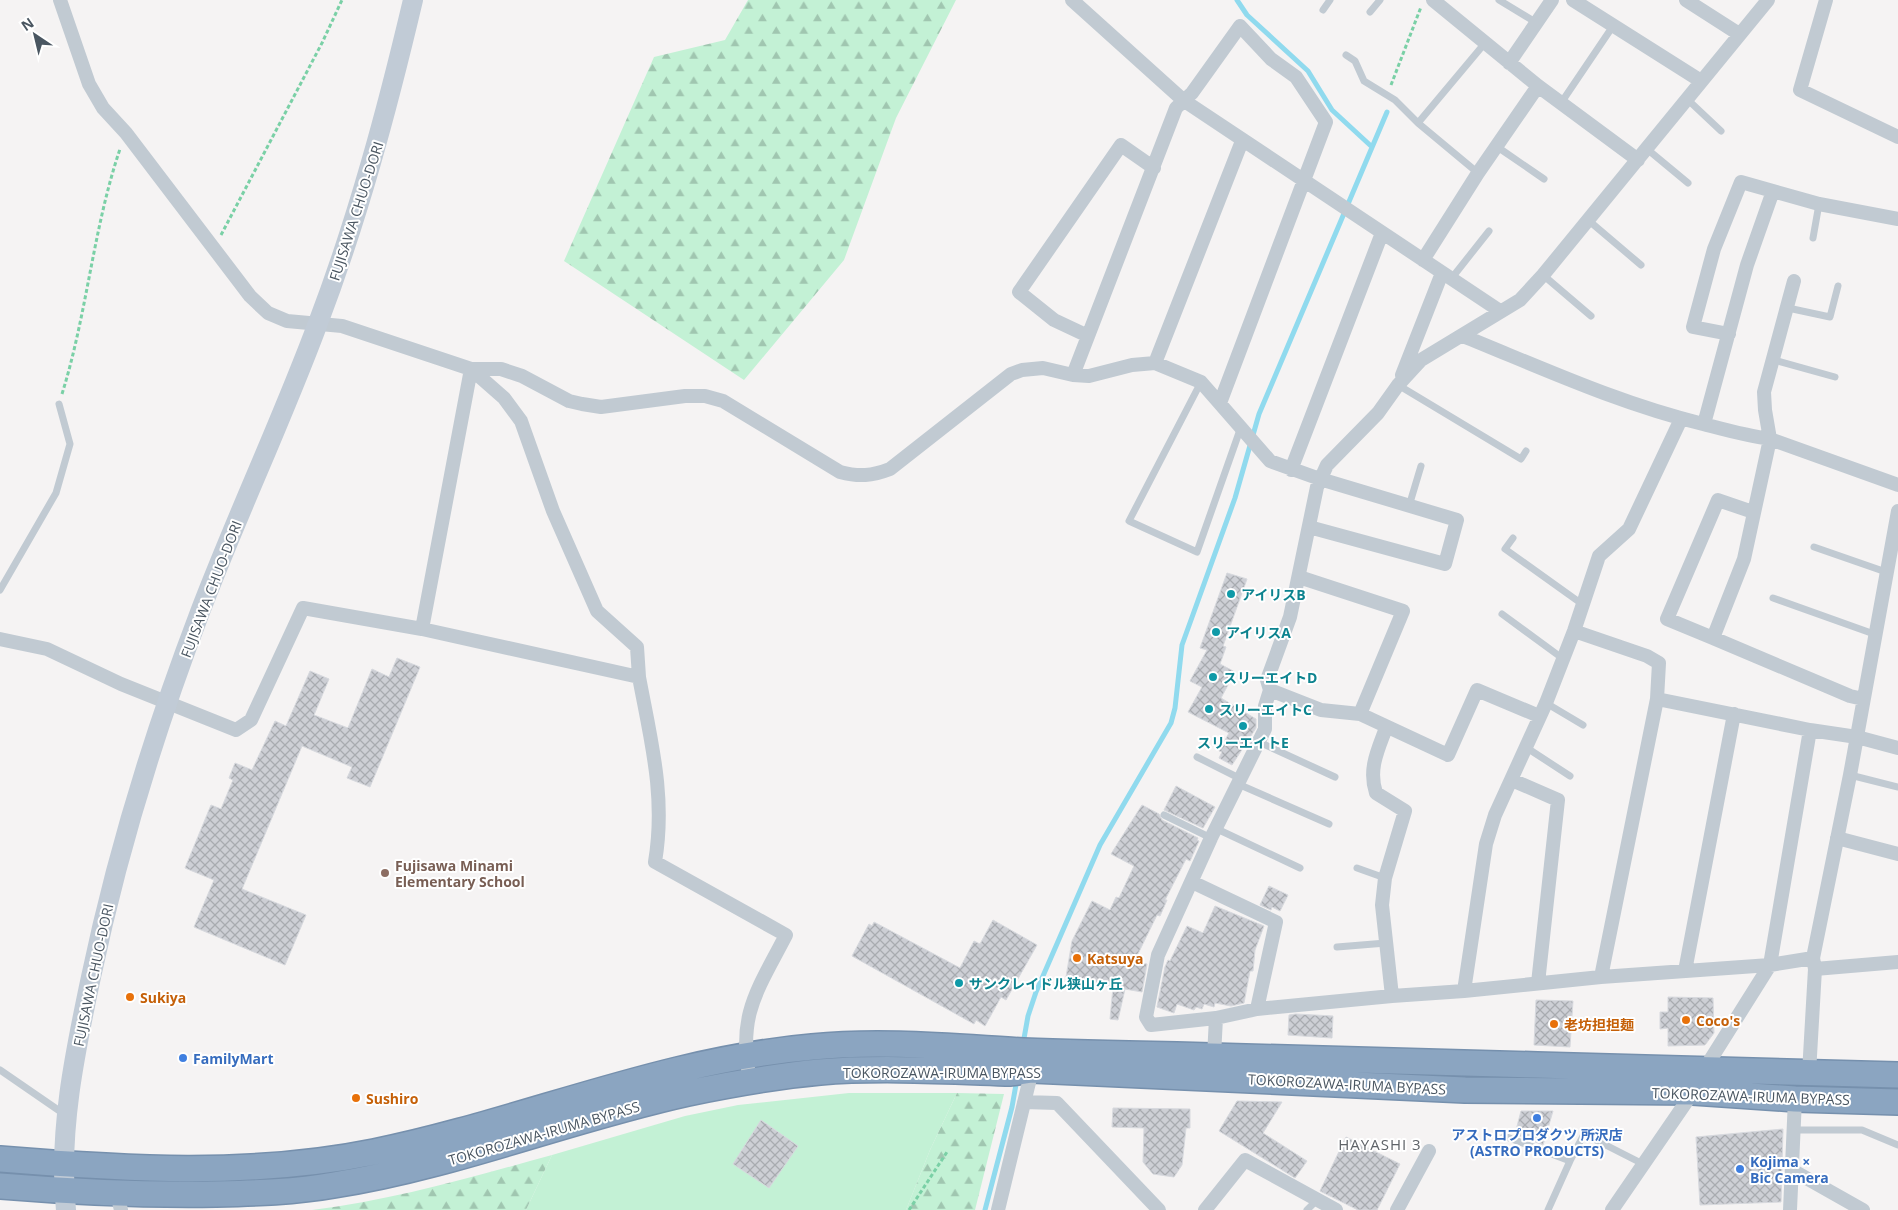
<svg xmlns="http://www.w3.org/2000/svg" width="1898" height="1210" viewBox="0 0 1898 1210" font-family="'Open Sans','Noto Sans JP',sans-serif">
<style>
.green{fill:#c3f1d5}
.forest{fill:url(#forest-firs)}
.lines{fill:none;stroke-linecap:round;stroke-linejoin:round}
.stream{stroke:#90daee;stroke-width:5}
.building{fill:url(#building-cross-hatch);stroke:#d7d9de}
.highway-casing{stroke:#7690ad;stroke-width:28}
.path{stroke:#7ad0a6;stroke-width:3;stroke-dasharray:4 2.5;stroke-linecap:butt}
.lane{stroke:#c1cad2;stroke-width:7}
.street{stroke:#c1cad2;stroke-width:14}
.secondary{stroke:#c1cbd6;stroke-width:20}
.highway{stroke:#8ba5c1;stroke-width:25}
.culture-dot{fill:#0f9aa8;stroke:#fff;stroke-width:2}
.education-dot{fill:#8d6e63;stroke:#fff;stroke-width:2}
.food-dot{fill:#e8710a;stroke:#fff;stroke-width:2}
.shop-dot{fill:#3f7fe0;stroke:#fff;stroke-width:2}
.labels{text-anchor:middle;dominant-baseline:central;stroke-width:4;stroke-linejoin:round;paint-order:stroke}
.street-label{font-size:14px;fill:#4a5661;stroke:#fff}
.culture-label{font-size:14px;font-weight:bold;fill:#0d838f;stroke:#fff;text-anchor:start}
.education-label{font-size:14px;font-weight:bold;fill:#785e54;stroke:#fff;text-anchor:start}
.food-label{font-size:14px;font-weight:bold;fill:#c56008;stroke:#fff;text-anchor:start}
.shop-label{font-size:14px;font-weight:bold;fill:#366cbe;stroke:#fff;text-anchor:start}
.neighbourhood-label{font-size:15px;letter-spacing:1px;fill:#5f6368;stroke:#fff}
</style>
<defs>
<pattern id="forest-firs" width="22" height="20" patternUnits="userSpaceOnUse" patternTransform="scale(1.25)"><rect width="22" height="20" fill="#c3f1d5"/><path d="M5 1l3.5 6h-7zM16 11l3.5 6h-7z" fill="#a0c6b0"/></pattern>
<pattern id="building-cross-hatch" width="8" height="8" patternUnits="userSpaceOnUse" patternTransform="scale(1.25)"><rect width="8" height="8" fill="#cdcfd5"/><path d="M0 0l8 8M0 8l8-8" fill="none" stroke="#a8abb0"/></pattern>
</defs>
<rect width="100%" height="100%" fill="#f5f3f3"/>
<path class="green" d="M 849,1093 L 957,1093 L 930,1150 L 906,1210 L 526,1210 L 552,1155 L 685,1116 L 738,1105 Z"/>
<path class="forest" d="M 748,0 L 956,0 L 896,118 L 844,260 L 744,380 L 564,261 L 654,57 L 725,40 Z
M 957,1093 L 1004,1094 L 975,1210 L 906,1210 L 930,1150 Z
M 552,1155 L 526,1210 L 312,1210 C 394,1200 472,1177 552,1155 Z"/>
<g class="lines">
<path class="stream" d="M 1237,0 L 1247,15 L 1308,71 L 1332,110 L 1371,146
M 1023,1044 L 1028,1016 L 1036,992 L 1100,845 L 1171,723 L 1175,708 L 1182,645 L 1235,498 L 1259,414 L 1387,112
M 985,1210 L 1012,1107 L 1017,1079"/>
</g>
<path class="building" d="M 1227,573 L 1247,579 L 1223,646 L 1226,647 L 1220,664 L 1235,672 L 1221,698 L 1256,719 L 1256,728 L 1232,765 L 1219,758 L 1222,752 L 1219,751 L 1229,733 L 1188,712 L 1202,687 L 1190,681 L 1207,650 L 1200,648 Z
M 397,658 L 420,667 L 370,787 L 347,778 L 352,767 L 302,746 L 242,889 L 306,915 L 285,965 L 194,927 L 214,880 L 185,868 L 211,805 L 221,809 L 233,780 L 229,778 L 235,763 L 252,770 L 275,721 L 286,726 L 310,671 L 329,679 L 314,715 L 348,728 L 372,669 L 389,677 Z
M 1176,786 L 1215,807 L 1203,828 L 1164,810 Z
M 1142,805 L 1159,814 L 1162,820 L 1198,838 L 1197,840 L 1199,841 L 1190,861 L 1186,859 L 1165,900 L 1167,900 L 1160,916 L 1157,915 L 1134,962 L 1147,964 L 1142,992 L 1125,989 L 1118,1020 L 1110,1019 L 1113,987 L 1066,977 L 1072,941 L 1092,901 L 1110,910 L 1116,897 L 1119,898 L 1134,866 L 1111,854 Z
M 1269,886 L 1288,895 L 1280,911 L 1272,907 L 1271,910 L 1260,905 Z
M 1215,906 L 1264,926 L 1255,950 L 1253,971 L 1250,971 L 1244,1003 L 1231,1006 L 1215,1003 L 1214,1007 L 1204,1004 L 1202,1009 L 1196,1007 L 1194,1010 L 1177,1004 L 1174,1013 L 1157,1007 L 1165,967 L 1168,960 L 1170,961 L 1187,926 L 1203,933 Z
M 993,920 L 1037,945 L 1006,1000 L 1001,997 L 985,1026 L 976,1020 L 974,1024 L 852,956 L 869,924 L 872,926 L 874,922 L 960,968 L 974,941 L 980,944 Z
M 1668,997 L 1713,998 L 1714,1033 L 1705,1045 L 1668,1046 L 1668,1028 L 1660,1029 L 1660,1012 L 1668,1012 Z
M 1536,1000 L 1573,1001 L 1570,1047 L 1534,1045 Z
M 1296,1014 L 1333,1016 L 1332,1038 L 1288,1035 L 1289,1015 Z
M 1237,1101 L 1282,1102 L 1263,1133 L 1307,1161 L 1295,1178 L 1219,1131 Z
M 1113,1108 L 1190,1109 L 1190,1128 L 1186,1128 L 1182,1165 L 1174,1177 L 1153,1174 L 1143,1162 L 1144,1128 L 1112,1127 Z
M 1521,1111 L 1553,1111 L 1543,1145 L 1515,1134 Z
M 761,1120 L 798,1146 L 769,1188 L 733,1164 Z
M 1783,1129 L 1781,1202 L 1700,1205 L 1696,1137 Z
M 1346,1137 L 1400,1164 L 1377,1210 L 1358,1210 L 1320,1191 Z"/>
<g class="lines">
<g class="highway-casing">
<path id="highway" d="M 0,1159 C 124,1169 251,1177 374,1152 C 521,1122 661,1060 812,1047 C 882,1040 953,1047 1023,1051 C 1075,1053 1126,1054 1177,1055 C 1417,1062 1658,1068 1898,1075
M 0,1186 C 72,1192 144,1195 216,1194 C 255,1193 295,1192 334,1185 C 455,1166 569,1119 688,1093 C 732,1084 776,1076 820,1072 C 880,1067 950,1071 1011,1073 L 1032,1070 L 1465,1090 L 1693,1092 L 1795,1099 L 1898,1102"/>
</g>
<path class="path" d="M 1391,85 L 1421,7
M 221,235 L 322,43 L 342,0
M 62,394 C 87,314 93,229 120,149
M 909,1210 L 947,1152"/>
<path class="lane" d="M 1499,0 L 1537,23
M 1323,10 L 1330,0
M 1370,12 L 1380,0
M 1346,55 L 1355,61 L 1364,81 L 1395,100 L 1418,123 L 1478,173
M 1687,99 L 1721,131
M 1561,103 L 1613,26
M 1418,123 L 1485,43
M 1496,146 L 1544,179
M 1647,149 L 1688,183
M 1588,220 L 1641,265
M 1813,238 L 1819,204
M 1543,275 L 1591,316
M 1451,279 L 1489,231
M 1788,308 L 1830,317 L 1838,286
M 1774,360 L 1835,377
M 1201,382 L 1129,521 L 1197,552 L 1241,427
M 1398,385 L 1521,459 L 1526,451
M 1409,506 L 1421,466
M 1513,538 L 1505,549 L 1582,604
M 1814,547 L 1886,572
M 0,590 L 56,493 L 70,444 L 59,404
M 1773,598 L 1874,634
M 1502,614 L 1562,658
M 1546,703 L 1583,725
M 1259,742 L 1335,777
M 1527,748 L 1570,776
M 1197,757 L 1241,779
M 1850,775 L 1898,787
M 1238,784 L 1329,824
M 1164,815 L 1211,838
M 1217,829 L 1300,868
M 1357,868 L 1385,878
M 1337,947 L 1386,943
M 0,1070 L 64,1114
M 1795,1130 L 1862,1130 L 1898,1145
M 1504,1136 L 1570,1161 L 1548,1210
M 1570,1161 L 1584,1134 L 1643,1164
M 1307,1210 L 1316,1201"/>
<path class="street" d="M 60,0 L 89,84 L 103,108 L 126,133 L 250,296 L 268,313 L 287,321 L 342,326 L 471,369 L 501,369 L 522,376 L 569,401 L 582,404 L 601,407 L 685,396 L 705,396 L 723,401 L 840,472 C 859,477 872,476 890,469 L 1011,374 L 1022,370 L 1043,368 L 1073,375 L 1089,376 L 1132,365 L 1155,363 L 1201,382 L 1270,461 L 1320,479 L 1457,520 L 1445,564 L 1309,527
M 1072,0 L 1183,100 L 1500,311
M 1433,0 L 1538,86 L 1638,160
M 1573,0 L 1701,81
M 1686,0 L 1739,34
M 1826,0 L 1800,90 L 1898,137
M 1509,63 L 1552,0
M 1423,260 L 1478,173 L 1538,86
M 1794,281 L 1764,392 L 1765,410 L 1770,439 L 1744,559 L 1713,638 L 1850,696 L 1863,699
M 1729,334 L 1693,327 L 1714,249 L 1741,182 L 1819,204 L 1898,219
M 1088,336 L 1054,320 L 1019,292 L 1121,145 L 1154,168
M 1463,336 C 1542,368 1620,404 1703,424 C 1726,430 1747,436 1770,439 L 1898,485
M 1155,363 L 1242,141
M 1073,375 L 1176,108 L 1192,93 L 1240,26 L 1271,59 L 1296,77 L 1326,122 L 1220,403
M 1402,375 L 1442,273
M 1704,424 L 1747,265 L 1773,191
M 1291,470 L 1382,233
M 1299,577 L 1403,611 L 1360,714
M 422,629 L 471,369 L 504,398 L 521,421 L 553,511 L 597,611 L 637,647 L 639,677
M 1574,631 L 1647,656 L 1659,663 L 1657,699 L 1601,977
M 1713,638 L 1667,619 L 1718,500 L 1753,512
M 0,639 L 47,649 L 121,684 L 236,730 L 251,720 L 303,608 L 422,629 L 639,677 C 651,741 666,797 655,862 L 786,935 C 757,991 737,1015 750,1081
M 1270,690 L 1265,706 L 1265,729 L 1211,838 L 1158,955 L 1146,1017 L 1151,1025 L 1216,1018 L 1257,1009 L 1392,996 L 1464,991 L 1601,977 L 1770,965 L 1813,958
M 1657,699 L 1810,730 L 1857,737 L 1898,748
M 1539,716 L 1477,690 L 1448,755 L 1360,714 L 1321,710 L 1270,690 L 1267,680 L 1290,617 L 1317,487 L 1327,465 L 1378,413 L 1398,385 L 1421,360 L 1520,300 L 1543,275 L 1768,0
M 1386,728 C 1378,750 1368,769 1376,793 L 1405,811 L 1385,878 L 1382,905 L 1392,996
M 1512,780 L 1558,800 L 1538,983
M 1837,838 L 1898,854
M 1192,882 L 1276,922 L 1257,1009
M 1815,969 L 1898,962
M 1685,971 L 1734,714
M 1464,991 L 1486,844 L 1495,815 L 1546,703 L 1574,631 L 1599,556 L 1629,529 L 1681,419
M 1214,1056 L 1216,1018
M 1809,1073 L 1815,969 L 1813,958 L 1850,775 L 1898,511
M 1024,1102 L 1057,1103 L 1159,1210
M 1792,1170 L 1863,1210
M 117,1194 L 121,1210
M 998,1210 L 1032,1070
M 1205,1210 L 1245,1160 L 1336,1210
M 1397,1210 L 1429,1151
M 1612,1210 L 1693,1092 L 1704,1070 L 1770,965 L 1810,730
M 1790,1210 L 1795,1099"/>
<path class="secondary" d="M 66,1210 C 58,1133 75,1052 91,977 C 117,853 155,730 200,612 C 237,515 282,420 318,323 C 358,218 387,110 413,0"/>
<use href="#highway" class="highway"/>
</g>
<g class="culture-dot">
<circle cx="1231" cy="594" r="5"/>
<circle cx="1216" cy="632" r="5"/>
<circle cx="1213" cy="677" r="5"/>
<circle cx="1209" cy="709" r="5"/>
<circle cx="1243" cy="726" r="5"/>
<circle cx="959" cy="983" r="5"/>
</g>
<circle class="education-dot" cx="385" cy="873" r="5"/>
<g class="food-dot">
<circle cx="1077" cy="958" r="5"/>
<circle cx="130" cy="997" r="5"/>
<circle cx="1686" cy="1020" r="5"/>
<circle cx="1554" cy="1024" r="5"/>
<circle cx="356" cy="1098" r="5"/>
</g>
<g class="shop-dot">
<circle cx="183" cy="1058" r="5"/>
<circle cx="1537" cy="1118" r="5"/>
<circle cx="1740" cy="1169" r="5"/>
</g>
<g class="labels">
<g class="street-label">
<text transform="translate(356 211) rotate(-72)">FUJISAWA CHUO-DORI</text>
<text transform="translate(211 589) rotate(-69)">FUJISAWA CHUO-DORI</text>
<text transform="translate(93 975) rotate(-78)">FUJISAWA CHUO-DORI</text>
<text x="942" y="1072">TOKOROZAWA-IRUMA BYPASS</text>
<text transform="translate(1347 1084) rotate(3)">TOKOROZAWA-IRUMA BYPASS</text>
<text transform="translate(1751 1096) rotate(2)">TOKOROZAWA-IRUMA BYPASS</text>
<text transform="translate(544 1133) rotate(-16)">TOKOROZAWA-IRUMA BYPASS</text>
</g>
<g class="culture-label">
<text x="1241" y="594">アイリスB</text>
<text x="1226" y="632">アイリスA</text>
<text x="1223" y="677">スリーエイトD</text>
<text x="1219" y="709">スリーエイトC</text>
<text x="1243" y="742" text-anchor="middle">スリーエイトE</text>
<text x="969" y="983">サンクレイドル狭山ヶ丘</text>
</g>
<g class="education-label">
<text x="395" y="865">Fujisawa Minami<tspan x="395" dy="16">Elementary School</tspan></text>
</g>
<g class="food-label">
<text x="1087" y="958">Katsuya</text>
<text x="140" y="997">Sukiya</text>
<text x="1696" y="1020">Coco's</text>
<text x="1564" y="1024">老坊担担麺</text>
<text x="366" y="1098">Sushiro</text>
</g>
<g class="shop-label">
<text x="193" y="1058">FamilyMart</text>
<text x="1537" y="1134" text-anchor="middle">アストロプロダクツ 所沢店<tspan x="1537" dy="16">(ASTRO PRODUCTS)</tspan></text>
<text x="1750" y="1161">Kojima ×<tspan x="1750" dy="16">Bic Camera</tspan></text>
</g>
<g class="neighbourhood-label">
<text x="1380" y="1144">HAYASHI 3</text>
</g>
</g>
<g transform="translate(35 35) rotate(325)" stroke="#ffffff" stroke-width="4" paint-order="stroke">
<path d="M0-4L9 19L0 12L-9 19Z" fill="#4a5661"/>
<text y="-8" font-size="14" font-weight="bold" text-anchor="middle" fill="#4a5661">N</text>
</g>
</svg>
